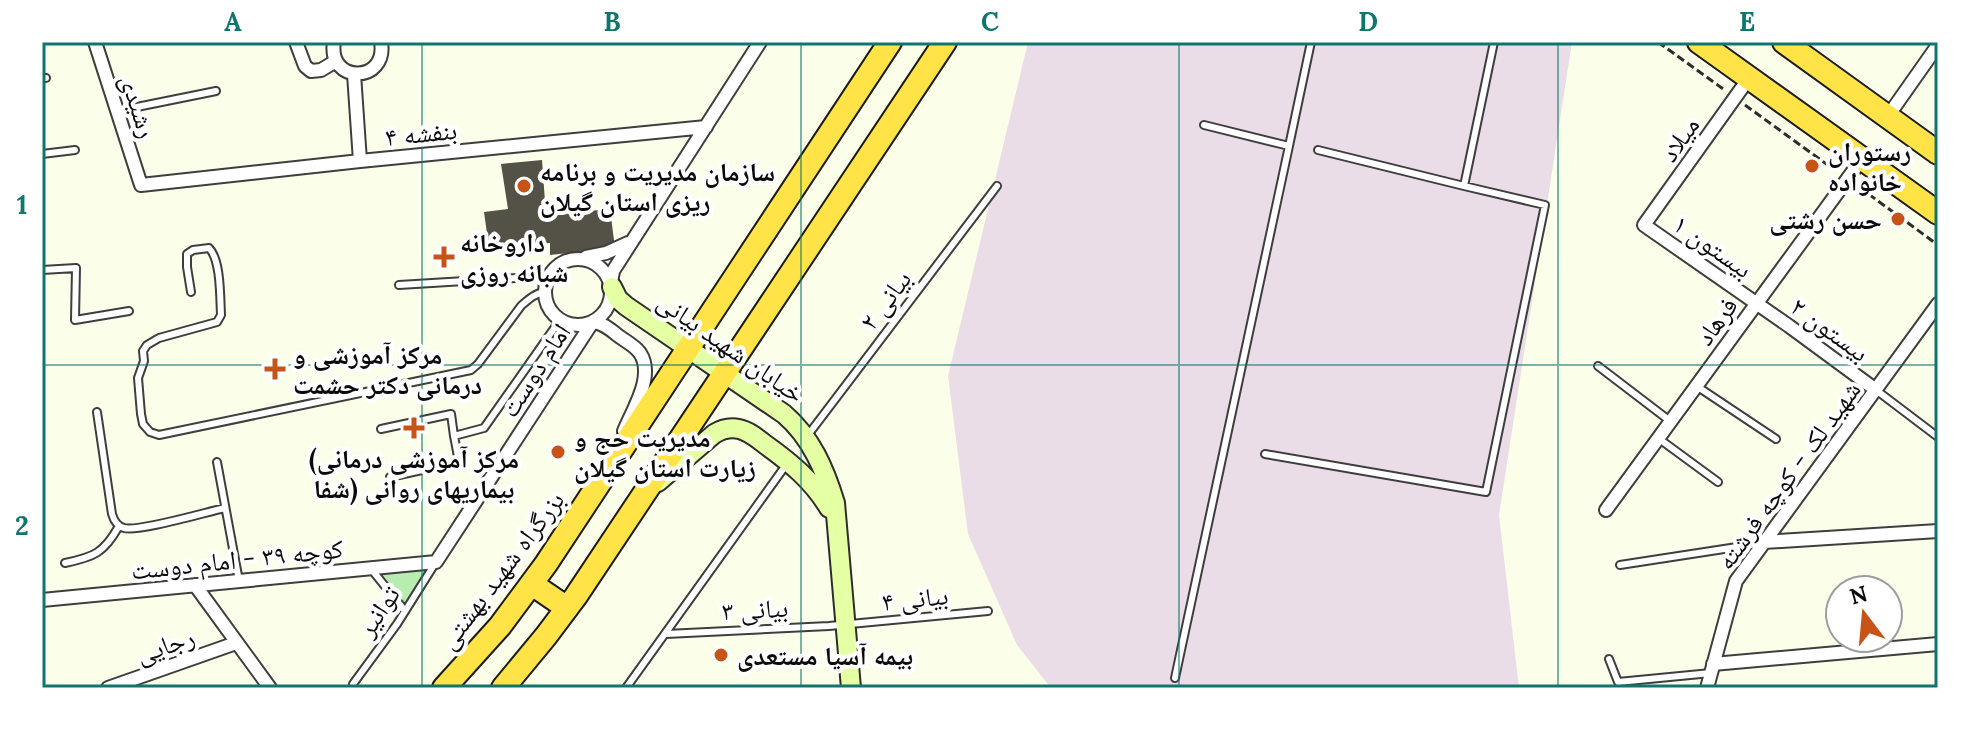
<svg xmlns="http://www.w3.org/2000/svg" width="1980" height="730" viewBox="0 0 1980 730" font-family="Lora,'Noto Naskh Arabic',serif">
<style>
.industrial{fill:#ebdde7}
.green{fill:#b7edaf}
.building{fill:#545146}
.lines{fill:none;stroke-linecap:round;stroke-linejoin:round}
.lane-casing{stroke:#3e3e3e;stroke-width:10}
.street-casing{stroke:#3e3e3e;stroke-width:16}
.secondary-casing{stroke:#2d2d2d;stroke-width:22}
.highway-casing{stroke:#1c1c1c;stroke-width:26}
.path{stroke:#2d2d2d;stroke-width:3;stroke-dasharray:8 4;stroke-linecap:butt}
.lane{stroke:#fff;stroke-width:6}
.street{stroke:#fff;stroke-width:12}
.secondary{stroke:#e5ffa4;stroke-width:18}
.highway{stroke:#ffe347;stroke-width:22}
.grid{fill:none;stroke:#0f766e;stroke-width:2;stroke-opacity:0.55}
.poi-dot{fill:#c75316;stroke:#fff;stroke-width:3}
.labels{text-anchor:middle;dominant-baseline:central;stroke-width:8;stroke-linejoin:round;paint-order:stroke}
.street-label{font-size:26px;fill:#0b0b0b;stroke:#fff}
.poi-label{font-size:26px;font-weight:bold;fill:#0b0b0b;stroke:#fff;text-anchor:start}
.neatline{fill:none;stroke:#0f766e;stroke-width:3}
.grid-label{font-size:26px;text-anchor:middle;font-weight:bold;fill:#0f766e}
</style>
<rect width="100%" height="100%" fill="#fbffe9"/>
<path class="industrial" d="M 1028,42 L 1572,42 L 1499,515 L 1519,688 L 1051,688 L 1017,645 L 968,534 L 948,376 Z"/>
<path class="green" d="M 428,568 L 405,603 L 382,574 Z"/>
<path class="building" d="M 542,160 L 546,215 L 610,209 L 615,248 L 550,255 L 550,243 L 489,248 L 484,212 L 508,209 L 501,164 Z"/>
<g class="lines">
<g class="lane-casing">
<path id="lane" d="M 42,78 L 46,78
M 117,111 L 216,91
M 1204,125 L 1289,146 L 1311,42
M 1318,150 L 1464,186 L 1494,42
M 42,154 L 75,150
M 42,270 L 76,268 L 75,320 L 129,311
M 399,285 L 549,276
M 191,292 L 187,267 L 187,254 L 193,250 L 209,248 C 221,260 220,297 221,315 L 217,322 L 159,338 L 147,345 L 143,351 L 144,361 L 138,378 L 141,414 L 143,424 L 150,432 L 159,435 L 471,370 L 478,364 L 521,306 C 528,300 535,293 545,292
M 1598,366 L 1670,421
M 1695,385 L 1776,439
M 1876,390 L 1938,437
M 97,412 L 112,514 C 114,521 117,526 124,528 C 139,532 206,512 225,508
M 381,429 L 451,414 L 454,436
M 808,435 L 997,186
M 1658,438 L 1718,482
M 1265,454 L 1486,492 L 1545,205 L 1464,186
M 217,462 L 239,581
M 390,477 L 459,462 L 454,436 L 484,428 L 560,320
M 65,563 C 94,557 104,553 119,526
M 1620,565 L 1763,543
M 372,570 L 405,611
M 666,634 L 829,626 L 988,611
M 1609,659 L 1618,682 L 1711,673
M 1175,678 L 1289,146
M 353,684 L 397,624 L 436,562
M 626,688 L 786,465"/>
</g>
<g class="street-casing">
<path id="street" d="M 95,42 L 141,185 L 360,161 L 706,127
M 296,42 L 305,66 L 311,71 L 321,70 L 336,61
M 334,42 C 327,84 388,84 381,42
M 354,74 L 360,161
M 1749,78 L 1644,225 L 1789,326 L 1876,390
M 1888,116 L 1938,45
M 586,257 L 606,253 L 628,243
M545 292a33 33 0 1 1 66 0a33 33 0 1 1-66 0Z
M 611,283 L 613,271 L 760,42
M 593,322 C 604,323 612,331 620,337 C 627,342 635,346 640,353 C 655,376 633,409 624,431
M 1606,510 L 1862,159
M 1764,542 L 1938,531
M 195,585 L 270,688
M 42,600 L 436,562 L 592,323
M 1713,664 L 1938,644
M 108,688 L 236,643
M 1707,688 L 1736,581 L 1938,304"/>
</g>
<g class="secondary-casing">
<path id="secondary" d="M 612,287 L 618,299 L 626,306 L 784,414 C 811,437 825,470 835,503 L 851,688
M 658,482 L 714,434 C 722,429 729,427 739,429 C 749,431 758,439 766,445 C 791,463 813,481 829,508"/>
</g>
<g class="highway-casing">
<path id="highway" d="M 1699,42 L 1938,213
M 1784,42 L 1938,153
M 532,584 L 567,608
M 444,688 L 500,626 L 546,564 L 890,42
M 503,688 L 546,636 L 576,596 L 945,42"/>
</g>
<path class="path" d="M 1658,42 L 1726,91
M 1745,105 L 1836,171
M 1859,187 L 1938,245"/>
<use href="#lane" class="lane"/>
<use href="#street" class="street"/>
<use href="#secondary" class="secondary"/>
<use href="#highway" class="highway"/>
</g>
<path class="grid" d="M 422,42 L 422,688M 801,42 L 801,688M 1179,42 L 1179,688M 1558,42 L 1558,688M 42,365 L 1938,365"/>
<g class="poi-dot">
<circle cx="1812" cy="166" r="8"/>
<circle cx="524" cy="186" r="8"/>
<circle cx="1898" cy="219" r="8"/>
<path d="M440 245h8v8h8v8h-8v8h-8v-8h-8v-8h8z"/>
<path d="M271 357h8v8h8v8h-8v8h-8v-8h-8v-8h8z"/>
<path d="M410 416h8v8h8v8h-8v8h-8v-8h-8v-8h8z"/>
<circle cx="558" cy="452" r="8"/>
<circle cx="721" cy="655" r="8"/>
</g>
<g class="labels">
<g class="street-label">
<text transform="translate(139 106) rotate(72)">رشیدی</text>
<text transform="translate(421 133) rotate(-6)">بنفشه ۴</text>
<text transform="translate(1679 139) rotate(-55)">میلاد</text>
<text transform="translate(1713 246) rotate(35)">بیستون ۱</text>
<text transform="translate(885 300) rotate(-53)">بیانی ۲</text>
<text transform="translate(1716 321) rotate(-54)">فرهاد</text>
<text transform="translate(1830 329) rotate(36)">بیستون ۲</text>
<text transform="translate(731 347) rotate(35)">خیابان شهید بیانی</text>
<text transform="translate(535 370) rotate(-57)">امام دوست</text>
<text transform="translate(1788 475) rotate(-54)">شهید لک - کوچه فرشته</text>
<text transform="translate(237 559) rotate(-6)">کوچه ۳۹ - امام دوست</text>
<text transform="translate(501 570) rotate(-53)">بزرگراه شهید بهشتی</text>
<text transform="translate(915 598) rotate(-6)">بیانی ۴</text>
<text transform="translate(755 609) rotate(-3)">بیانی ۳</text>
<text transform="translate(378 611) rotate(-56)">توانیر</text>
<text transform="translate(165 645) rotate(-19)">رجایی</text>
</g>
<g class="poi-label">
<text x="1828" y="151">رستوران<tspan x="1828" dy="30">خانواده</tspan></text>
<text x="540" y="171">سازمان مدیریت و برنامه<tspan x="540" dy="30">ریزی استان گیلان</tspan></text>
<text x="1882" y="219" text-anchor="end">حسن رشتی</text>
<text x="460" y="242">داروخانه<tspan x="460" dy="30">شبانه روزی</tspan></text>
<text x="293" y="354">مرکز آموزشی و<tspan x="293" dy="30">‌درمانی دکتر حشمت</tspan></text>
<text x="574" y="437">مدیریت حج و<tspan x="574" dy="30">زیارت استان گیلان</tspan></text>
<text x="414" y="458" text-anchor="middle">(مرکز آموزشی درمانی<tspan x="414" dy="30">بیماریهای روانی (شفا</tspan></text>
<text x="737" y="655">بیمه آسیا مستعدی</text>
</g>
</g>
<rect width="1980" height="730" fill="none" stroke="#ffffff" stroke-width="88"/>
<g transform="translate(1864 614) rotate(344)"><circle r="38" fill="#ffffff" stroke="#9d9d9d" stroke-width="2"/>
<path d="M0-6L14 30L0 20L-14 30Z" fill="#c75316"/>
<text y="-12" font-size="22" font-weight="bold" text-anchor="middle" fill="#0b0b0b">N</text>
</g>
<rect x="44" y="44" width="1892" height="642" class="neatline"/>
<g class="grid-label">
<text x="233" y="31">A</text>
<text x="612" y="31">B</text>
<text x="990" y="31">C</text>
<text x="1368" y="31">D</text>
<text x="1747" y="31">E</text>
<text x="22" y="214">1</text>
<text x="22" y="535">2</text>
</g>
</svg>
